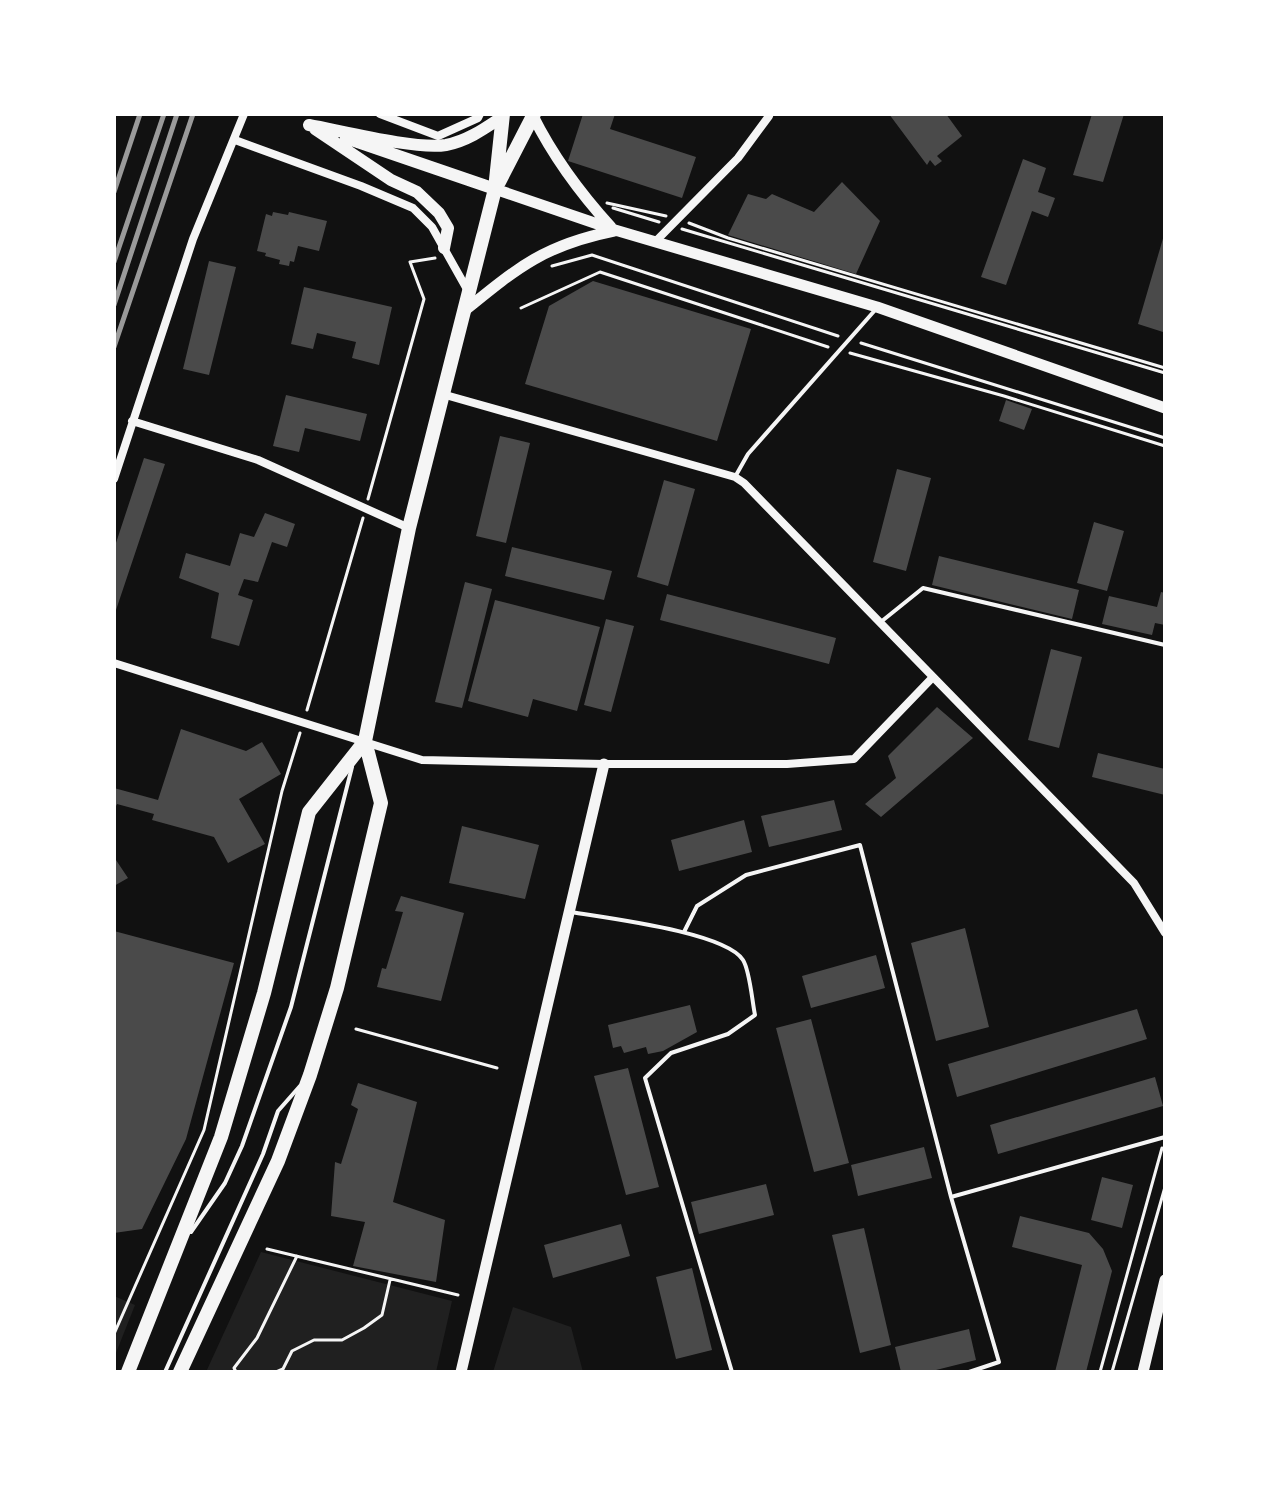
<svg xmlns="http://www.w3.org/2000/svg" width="1279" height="1486" viewBox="0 0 1279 1486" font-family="'Roboto Serif',serif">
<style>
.green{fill:#202020}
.building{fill:#4a4a4a}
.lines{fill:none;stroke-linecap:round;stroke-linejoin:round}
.path{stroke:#f5f5f5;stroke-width:3}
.service{stroke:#f5f5f5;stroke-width:4}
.minor{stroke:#f5f5f5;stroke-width:8}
.tertiary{stroke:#f5f5f5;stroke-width:11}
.secondary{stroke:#f5f5f5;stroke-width:12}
.primary{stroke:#f5f5f5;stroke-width:14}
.rail{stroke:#9a9a9a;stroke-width:5}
</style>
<rect width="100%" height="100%" fill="#111"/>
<path class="green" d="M 261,1252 L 452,1301 L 436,1372 L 206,1372 Z
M 114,1296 L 135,1305 L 114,1358 Z
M 513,1307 L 571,1327 L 583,1372 L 493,1372 Z"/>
<path class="building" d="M 583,114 L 615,114 L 610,129 L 696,157 L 682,198 L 568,161 Z
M 889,114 L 946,114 L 962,136 L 937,156 L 942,161 L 935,166 L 930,160 L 927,165 Z
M 1092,114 L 1124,114 L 1103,182 L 1073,175 Z
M 1023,159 L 1046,168 L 1038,192 L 1055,198 L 1048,217 L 1032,211 L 1006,285 L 981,277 Z
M 842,182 L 880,221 L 856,274 L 728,235 L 748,194 L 766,199 L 772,194 L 814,212 Z
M 273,212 L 288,215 L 289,212 L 327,221 L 319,251 L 298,246 L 294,262 L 290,261 L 289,266 L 279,264 L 280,260 L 265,256 L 266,253 L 257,251 L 266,214 L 272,216 Z
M 1164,235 L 1165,324 L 1163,332 L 1138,324 Z
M 209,261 L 236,267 L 209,375 L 183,369 Z
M 593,281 L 751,329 L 717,441 L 525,384 L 549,306 Z
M 304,287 L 392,307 L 379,365 L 352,358 L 356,342 L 317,333 L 313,349 L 291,344 Z
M 286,395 L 367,414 L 360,441 L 305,428 L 299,452 L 273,446 Z
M 1006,400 L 1032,409 L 1024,430 L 999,421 Z
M 500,436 L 530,443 L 506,543 L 476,536 Z
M 144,458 L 165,464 L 114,616 L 114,549 Z
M 897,469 L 931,478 L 906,571 L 873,562 Z
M 664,480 L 695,489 L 668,586 L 637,577 Z
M 265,513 L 295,524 L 287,547 L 272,542 L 258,582 L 244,579 L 238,595 L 253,600 L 239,646 L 211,638 L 219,593 L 179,578 L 186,553 L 230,566 L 240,533 L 254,537 Z
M 1094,522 L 1124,531 L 1107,591 L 1077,583 Z
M 512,547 L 612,571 L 604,600 L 505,576 Z
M 939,556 L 1079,590 L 1072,619 L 932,585 Z
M 465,582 L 492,589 L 462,708 L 435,702 Z
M 1161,592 L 1165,593 L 1165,625 L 1155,623 L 1152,635 L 1102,624 L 1109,596 L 1157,607 Z
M 667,594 L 836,638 L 829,664 L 660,620 Z
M 495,600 L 600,627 L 577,711 L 533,699 L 528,717 L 468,701 Z
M 606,619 L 634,626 L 611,712 L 584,705 Z
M 1051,649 L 1082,657 L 1059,748 L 1028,740 Z
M 937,707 L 973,738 L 881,817 L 865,804 L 896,778 L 888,756 Z
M 181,729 L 246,751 L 262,742 L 281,774 L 239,799 L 265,844 L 228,863 L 214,837 L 152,820 L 154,814 L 117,804 L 114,810 L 114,788 L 158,800 Z
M 1098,753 L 1165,769 L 1165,795 L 1092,777 Z
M 834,800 L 842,830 L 769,847 L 761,816 Z
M 744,820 L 752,852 L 679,871 L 671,840 Z
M 462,826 L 539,845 L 525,899 L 449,883 Z
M 114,857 L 128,878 L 114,886 Z
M 401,896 L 464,913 L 441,1001 L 377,987 L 382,968 L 386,969 L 403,912 L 395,911 Z
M 965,928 L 989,1027 L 936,1041 L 911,943 Z
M 114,931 L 234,963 L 186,1139 L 142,1229 L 114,1233 Z
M 876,955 L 885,988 L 811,1008 L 802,976 Z
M 690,1005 L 697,1032 L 663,1051 L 648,1054 L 646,1047 L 624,1053 L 621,1046 L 613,1048 L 608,1025 Z
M 1137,1009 L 1147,1039 L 957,1097 L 948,1064 Z
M 811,1019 L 849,1163 L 814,1172 L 776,1028 Z
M 628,1068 L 659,1187 L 626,1195 L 594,1076 Z
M 1155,1077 L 1163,1106 L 998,1154 L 990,1125 Z
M 358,1083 L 417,1102 L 393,1202 L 445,1220 L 436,1282 L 353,1266 L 365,1222 L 331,1216 L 335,1162 L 341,1164 L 358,1109 L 351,1105 Z
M 924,1147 L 932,1178 L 858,1196 L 851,1165 Z
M 1102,1177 L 1133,1185 L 1122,1228 L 1091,1220 Z
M 766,1184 L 774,1215 L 699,1234 L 691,1202 Z
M 1020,1216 L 1089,1233 L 1103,1249 L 1112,1271 L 1086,1372 L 1055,1372 L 1082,1265 L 1012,1247 Z
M 621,1224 L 630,1256 L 553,1278 L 544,1245 Z
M 864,1228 L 891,1345 L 860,1353 L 832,1235 Z
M 692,1268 L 712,1350 L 676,1359 L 656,1277 Z
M 969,1329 L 976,1360 L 928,1372 L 901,1372 L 895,1347 Z"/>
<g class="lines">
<path class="path" d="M 607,203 L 666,216
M 613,208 L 659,222
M 689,223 L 728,238 L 1165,368
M 682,229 L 1165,373
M 552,266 L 592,255 L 838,336
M 521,308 L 600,272 L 828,347
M 861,343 L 1165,438
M 850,353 L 1004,396 L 1165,446
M 368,499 L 424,299 L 410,262 L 435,258
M 307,710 L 363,518
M 356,1029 L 497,1068
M 267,1249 L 458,1295
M 114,1334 L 204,1130 L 282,791 L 300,733
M 236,1372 L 234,1368 L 257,1338 L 297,1256
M 276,1372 L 283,1369 L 292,1351 L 314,1340 L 342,1340 L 364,1328 L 382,1315 L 390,1280
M 1100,1372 L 1162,1148
M 1112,1372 L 1165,1187"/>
<path class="service" d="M 735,477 L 748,454 L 876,309
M 882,621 L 923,588 L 1165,645
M 571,912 C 606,918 725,932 743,960 C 750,971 752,1001 755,1015 L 728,1034 L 671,1053 L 645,1078 L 732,1372
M 684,932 L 697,906 L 746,875 L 860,845 L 951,1197 L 999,1362 L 969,1372
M 951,1197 L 1165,1137
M 191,1232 L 225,1183 L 242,1146 L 291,1007 L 352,767
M 165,1372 L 263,1154 L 278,1111 L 300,1086"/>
<path class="minor" d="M 380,114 L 438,136 L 478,118 L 480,114
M 235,140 L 361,186 L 413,208 L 432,227 L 468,291
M 655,242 L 738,158 L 769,116
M 442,394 L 735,477 L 744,483 L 1134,883 L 1165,933
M 132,421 L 258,460 L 409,528
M 114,479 L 193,239 L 244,114
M 114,663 L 422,760 L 604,764 L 787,764 L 854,759 L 933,677"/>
<path class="tertiary" d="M 533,116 C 554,158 580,193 611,227
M 495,189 L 615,230 L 877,307 L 1165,408
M 463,312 C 517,268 544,245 614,231
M 461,1372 L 604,764
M 1143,1372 L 1165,1280"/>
<path class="secondary" d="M 309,125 C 342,131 416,150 446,145 C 467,141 484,129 502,117
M 315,129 L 391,180 L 417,192 L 439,213 L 448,228 L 444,248
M 346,138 L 495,189"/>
<path class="primary" d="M 499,182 L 534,114
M 128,1372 L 221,1137 L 264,993 L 309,812 L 365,741
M 180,1372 L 278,1161 L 310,1075 L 337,988 L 381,803 L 365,741 L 409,528 L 495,189 L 503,114"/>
<path class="rail" d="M 114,192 L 140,114
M 114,262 L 164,114
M 114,305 L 177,114
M 114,347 L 193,114"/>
</g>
<rect width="1279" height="1486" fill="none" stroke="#ffffff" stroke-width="232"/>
</svg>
